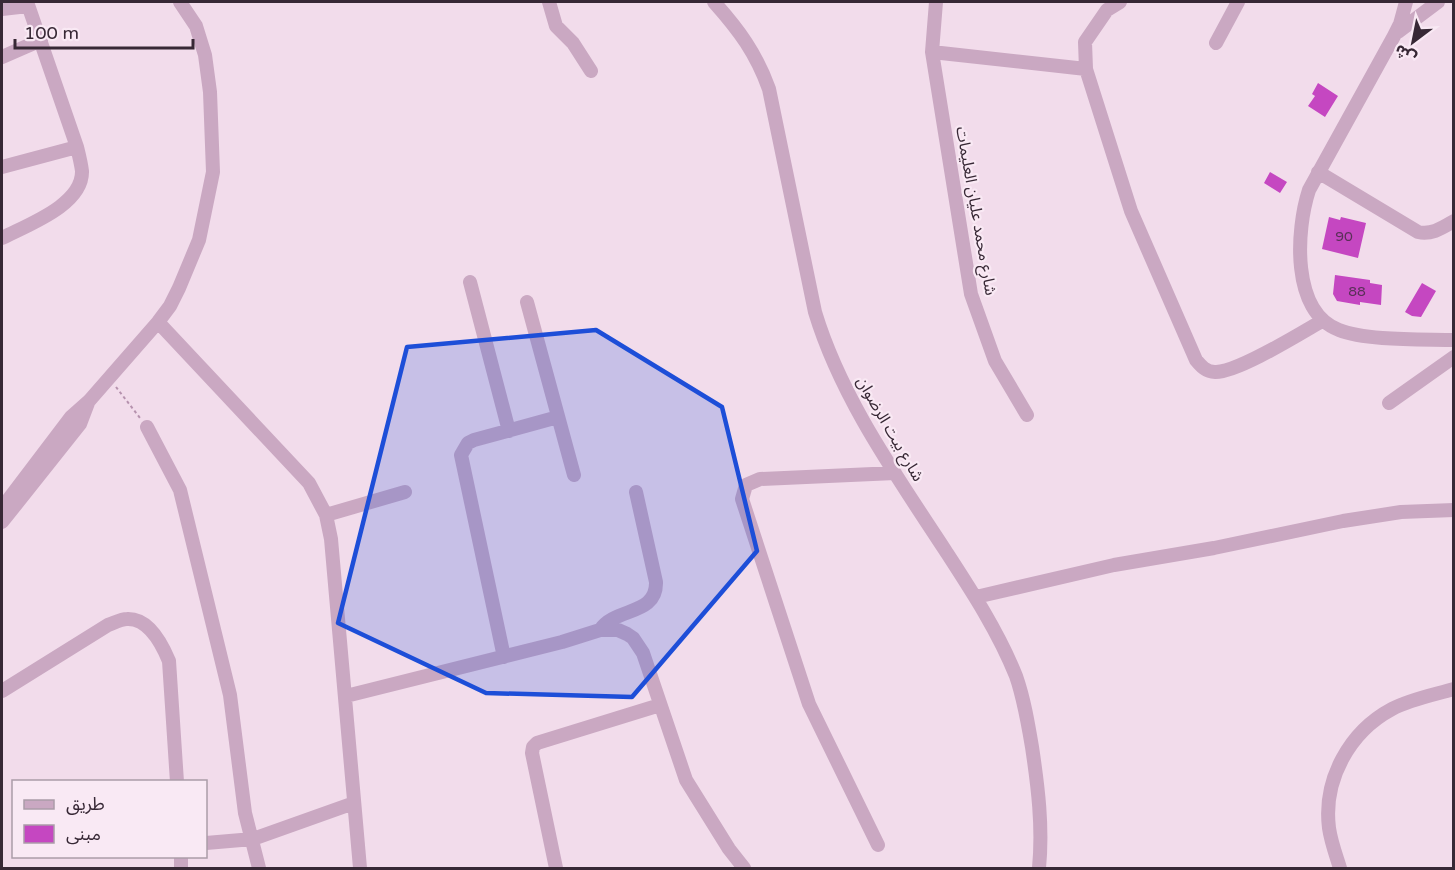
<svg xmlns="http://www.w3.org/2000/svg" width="1455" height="870" viewBox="0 0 1455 870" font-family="'Varela Round','Noto Sans Arabic',sans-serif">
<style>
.building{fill:#c547c1}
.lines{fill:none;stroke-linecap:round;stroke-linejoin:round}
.path{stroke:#b692ae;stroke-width:2;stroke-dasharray:3 3;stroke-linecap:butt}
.minor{stroke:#caa8c2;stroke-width:14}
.marked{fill:#1d4ed8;fill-opacity:0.2;stroke:#1d4ed8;stroke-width:4.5;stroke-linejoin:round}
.labels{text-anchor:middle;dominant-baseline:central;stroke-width:4.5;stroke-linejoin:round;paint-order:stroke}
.number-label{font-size:14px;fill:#5a3058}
.street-label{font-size:16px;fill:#372835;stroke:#f9e9f4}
</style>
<rect width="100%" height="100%" fill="#f2dceb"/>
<path class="building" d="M 1318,83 L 1338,96 L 1325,117 L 1308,106 L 1315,96 L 1312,94 Z
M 1270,172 L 1287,182 L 1280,193 L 1264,183 Z
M 1329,217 L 1340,220 L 1341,217 L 1366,223 L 1358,258 L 1322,249 Z
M 1335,275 L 1370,280 L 1370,283 L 1382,285 L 1381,305 L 1360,302 L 1360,305 L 1337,301 L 1333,294 Z
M 1422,283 L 1436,291 L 1421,317 L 1412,316 L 1405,312 Z"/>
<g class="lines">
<path class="path" d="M 116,387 L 140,418"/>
<path class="minor" d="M 549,2 L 556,26 L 573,43 L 591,71
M 714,2 C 739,30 756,53 769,89 L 815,312 C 841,398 896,475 945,550 C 971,590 998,631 1016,676 C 1024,699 1028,723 1032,747 C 1038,787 1043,827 1039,868
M 936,2 L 932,52 L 971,294 L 995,361 L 1027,415
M 1120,2 L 1107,10 L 1085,42 L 1086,69 L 1131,211 L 1196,360 C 1201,366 1206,372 1215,372 C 1237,373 1301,333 1322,321
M 1406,2 L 1400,24 L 1394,36 L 1309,190 C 1296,230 1291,312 1339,330 C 1366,341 1423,339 1454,340
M 2,9 L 28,6
M 1398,32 L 1438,2
M 1216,43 L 1238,2
M 932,52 L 1086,69
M 2,57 L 41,40
M 2,167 L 77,147
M 1318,172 L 1418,232 C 1432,235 1442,228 1454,221
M 2,238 C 27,225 83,205 82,171 C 81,163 79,155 77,147 L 27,2
M 470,282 L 509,431
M 527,302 L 574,475
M 158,322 L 309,483 L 326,515 L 331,539 L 360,868
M 1389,403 L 1454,357
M 147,427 L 180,490 L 230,695 L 245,813 L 259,868
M 2,508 L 71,417 L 89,401 L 158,322 L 170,306 L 179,288 L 199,240 L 213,172 L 210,92 L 205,55 L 196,26 L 180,2
M 326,515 L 405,492
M 2,522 L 80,424 L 88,403
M 976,597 L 1114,565 L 1214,548 L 1343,521 L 1401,512 L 1454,510
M 600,630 C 615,607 657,616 656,582 L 636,492
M 504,657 L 461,455 L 468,443 L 474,440 L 558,417
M 2,691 L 108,625 C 114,623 121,619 127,619 C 149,618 162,644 169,661 L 177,782
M 346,696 L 562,642 L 600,630 L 618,630 L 627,634 L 633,638 L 643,653 L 686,780 L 729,849 L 744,868
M 206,843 L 253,839 L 354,803
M 878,845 L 809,704 L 742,499 L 746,485 L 760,479 L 895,473
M 181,856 L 181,868
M 556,868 L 532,753 L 533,747 L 537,743 L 660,705
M 1340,868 C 1336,855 1331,842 1329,828 C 1323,780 1349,732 1392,709 C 1411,699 1433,695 1454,689"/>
</g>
<path class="marked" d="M 596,330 L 722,407 L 757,551 L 632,697 L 486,693 L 338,623 L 407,347 Z"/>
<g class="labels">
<g class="number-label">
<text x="1344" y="236">90</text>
<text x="1357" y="291">88</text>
</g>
<g class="street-label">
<text transform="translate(976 211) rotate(80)">شارع محمد عليان العليمات</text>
<text transform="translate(890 429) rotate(60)">شارع بيت الرضوان</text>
</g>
</g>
<rect width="1455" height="870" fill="none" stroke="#372835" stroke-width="6"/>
<rect x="12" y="780" width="195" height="78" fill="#f9e9f4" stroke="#ab9ca8" stroke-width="1.5"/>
<rect x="24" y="800" width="30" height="9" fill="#caa8c2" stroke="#ab9ca8" stroke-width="1.5"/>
<text x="66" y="810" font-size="18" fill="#372835">طريق</text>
<rect x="24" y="825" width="30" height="18" fill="#c547c1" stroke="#ab9ca8" stroke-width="1.5"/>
<text x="66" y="840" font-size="18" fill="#372835">مبنى</text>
<g transform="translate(1413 42) rotate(212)" stroke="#f9e9f4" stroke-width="4.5" paint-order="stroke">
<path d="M0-4.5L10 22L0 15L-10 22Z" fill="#372835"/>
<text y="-9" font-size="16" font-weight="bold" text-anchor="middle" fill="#372835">ش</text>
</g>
<path d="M15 39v9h178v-9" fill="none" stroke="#372835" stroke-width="3"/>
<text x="24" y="39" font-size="18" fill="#372835" stroke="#f9e9f4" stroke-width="4.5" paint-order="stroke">100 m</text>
</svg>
